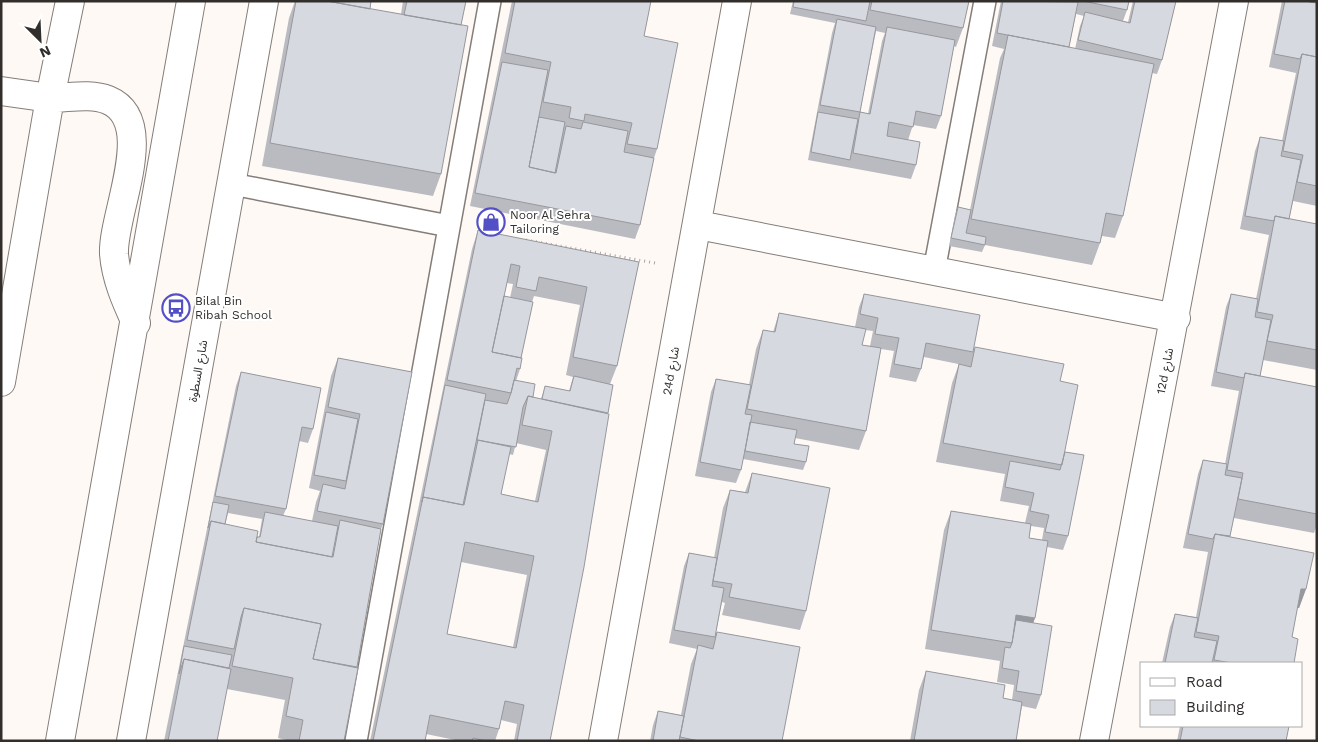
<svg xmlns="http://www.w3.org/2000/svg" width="1318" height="742" viewBox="0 0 1318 742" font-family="'Work Sans','Noto Sans Arabic',sans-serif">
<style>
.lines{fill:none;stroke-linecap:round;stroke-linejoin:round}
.service-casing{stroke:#847d79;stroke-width:24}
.minor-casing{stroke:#847d79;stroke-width:30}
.secondary-casing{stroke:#847d79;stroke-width:30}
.path{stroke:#a9a4a1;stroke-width:3;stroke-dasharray:1 4;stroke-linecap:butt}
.service{stroke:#fff;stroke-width:21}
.minor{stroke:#fff;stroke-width:28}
.secondary{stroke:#fff;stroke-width:28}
.wall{fill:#b9bbc1;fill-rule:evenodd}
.shaded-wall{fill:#96989d}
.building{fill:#d7d9e0;stroke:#96989d;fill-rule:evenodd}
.labels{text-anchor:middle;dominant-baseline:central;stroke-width:4;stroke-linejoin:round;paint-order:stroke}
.poi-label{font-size:12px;fill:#312e2c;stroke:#fff;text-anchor:start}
.street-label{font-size:12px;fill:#312e2c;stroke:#fff}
</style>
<rect width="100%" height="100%" fill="#fff9f5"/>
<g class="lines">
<g class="service-casing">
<path id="service" d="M 232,184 L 449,226
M 934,271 L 985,1
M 356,741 L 490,1"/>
</g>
<g class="minor-casing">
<path id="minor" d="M 1,91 L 50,98
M 698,225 L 1176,318
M 131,741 L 264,1
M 603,741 L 737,1
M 1094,741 L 1234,1"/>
</g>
<g class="secondary-casing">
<path id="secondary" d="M 50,98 C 69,98 90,93 108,100 C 159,121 112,214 114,254 C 116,279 126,301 136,323
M 1,382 L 50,98 L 70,1
M 60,741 L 191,1"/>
</g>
<path class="path" d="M 526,240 L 655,263"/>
<use href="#service" class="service"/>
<use href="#minor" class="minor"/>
<use href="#secondary" class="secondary"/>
</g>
<path class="wall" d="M 295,1 L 371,1 L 370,9 L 401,14 L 403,1 L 466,1 L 461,25 L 441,174 L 433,196 L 262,166 L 289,18 Z
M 512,1 L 651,1 L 644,36 L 657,149 L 654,158 L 640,225 L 635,239 L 470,206 Z
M 793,1 L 969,1 L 963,28 L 956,47 L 954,46 L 941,116 L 936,129 L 913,125 L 908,140 L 916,165 L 911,179 L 808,160 L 832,33 L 835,23 L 790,14 ZM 876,31 L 885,33 L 882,41 L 868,114 L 860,112 L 858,119 L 860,112 Z
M 1001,1 L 1129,1 L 1127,10 L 1123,21 L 1128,22 L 1133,1 L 1176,1 L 1162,60 L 1157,74 L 1152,73 L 1123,216 L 1115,238 L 1102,236 L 1100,243 L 1092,265 L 985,245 L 982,252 L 949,246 L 955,215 L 958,207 L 970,210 L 1000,58 L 1004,49 L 992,46 ZM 1076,14 L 1084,16 L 1080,26 L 1075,49 L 1069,47 Z
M 1282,1 L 1317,1 L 1317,206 L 1293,201 L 1289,219 L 1317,224 L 1317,370 L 1263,360 L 1260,376 L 1317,387 L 1317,525 L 1314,533 L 1234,518 L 1230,536 L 1306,589 L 1299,608 L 1297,608 L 1292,637 L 1294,663 L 1162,663 L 1170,627 L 1175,614 L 1196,617 L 1208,552 L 1183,548 L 1198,474 L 1203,460 L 1225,464 L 1239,391 L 1211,386 L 1226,307 L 1231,294 L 1256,299 L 1269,235 L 1240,229 L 1255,151 L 1260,137 L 1282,141 L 1296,73 L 1269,67 Z
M 478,230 L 639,262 L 617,366 L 610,384 L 550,741 L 514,741 L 517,724 L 501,720 L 499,729 L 495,741 L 460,741 L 426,734 L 425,741 L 370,741 L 472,249 ZM 507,283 L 513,284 L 510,298 L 504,296 ZM 534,296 L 580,305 L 566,375 L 573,377 L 569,391 L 545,386 L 541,399 L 533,397 L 516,381 L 520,369 L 521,358 L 532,302 ZM 516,443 L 546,450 L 535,501 L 501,494 L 509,454 L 513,455 ZM 461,562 L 527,575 L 513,647 L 447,634 Z
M 864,294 L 973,352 L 975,347 L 1060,381 L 1065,452 L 1068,536 L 1063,550 L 1047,547 L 1035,618 L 1033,623 L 1041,695 L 1036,709 L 1022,706 L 1016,741 L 910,741 L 919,690 L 926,671 L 1003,698 L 1012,700 L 1014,685 L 997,682 L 1000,661 L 925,649 L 944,530 L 951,511 L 1025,523 L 1029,506 L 1000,501 L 1005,474 L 936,462 L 952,383 L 959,364 L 968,366 L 924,357 L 921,369 L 916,382 L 889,377 L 894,351 L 881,349 L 866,431 L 859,450 L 795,438 L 794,444 L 806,462 L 803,470 L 743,459 L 741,470 L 736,483 L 695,476 L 711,392 L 716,379 L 749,385 L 756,349 L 763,330 L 773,332 L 779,313 L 855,327 L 859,307 ZM 865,330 L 873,331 L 870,346 L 862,345 ZM 1031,526 L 1044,528 L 1042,540 L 1029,538 Z
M 338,358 L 412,372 L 383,524 L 381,529 L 344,741 L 290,741 L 278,738 L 285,700 L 227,689 L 217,741 L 164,741 L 236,386 L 241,372 L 313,429 L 308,443 L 299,441 L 286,509 L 283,516 L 312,521 L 316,502 L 320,491 L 309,488 L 331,376 ZM 228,513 L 262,519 L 259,537 L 225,524 Z
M 752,473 L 806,611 L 800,630 L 722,615 L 725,603 L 722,602 L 715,637 L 717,632 L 782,741 L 650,741 L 653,725 L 658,711 L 681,715 L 691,664 L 697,649 L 669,643 L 684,566 L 689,553 L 714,558 L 723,508 L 730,490 L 745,492 Z
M 1180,726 L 1289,726 L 1286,741 L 1177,741 Z"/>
<path class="shaded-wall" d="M 1301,589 L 1306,589 L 1299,608 L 1294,607 Z
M 1016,615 L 1035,618 L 1028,637 L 1012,634 Z"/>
<path class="building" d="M 296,1 L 327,1 L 468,26 L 441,174 L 270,143 Z
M 327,1 L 371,1 L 370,9 Z
M 407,1 L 466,1 L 461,25 L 404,15 Z
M 515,1 L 651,1 L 644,36 L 678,43 L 657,149 L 627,144 L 632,123 L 585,114 L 584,121 L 569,118 L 571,107 L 543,102 L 551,62 L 505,53 Z
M 794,1 L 870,1 L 866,21 L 793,7 Z
M 872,1 L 969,1 L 963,28 L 870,10 Z
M 1003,1 L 1078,2 L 1069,47 L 997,33 Z
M 1083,1 L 1129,1 L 1127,10 Z
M 1135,1 L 1176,1 L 1162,60 L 1078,40 L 1085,12 L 1130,23 Z
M 1285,1 L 1309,1 L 1309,2 L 1317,3 L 1317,57 L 1302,54 L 1300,59 L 1274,54 Z
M 837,19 L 876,27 L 860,112 L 820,105 Z
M 887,27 L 955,40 L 941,116 L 916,111 L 913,127 L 889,122 L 887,136 L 920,142 L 916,165 L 853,153 L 860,112 L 870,114 Z
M 1008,35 L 1154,64 L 1123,216 L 1106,213 L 1100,243 L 971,219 Z
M 1302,54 L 1317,57 L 1317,186 L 1297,182 L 1303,155 L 1283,151 Z
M 502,62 L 548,70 L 529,167 L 556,173 L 566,126 L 581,129 L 583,122 L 628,131 L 624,152 L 654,158 L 640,225 L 475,193 Z
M 818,112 L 858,119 L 850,160 L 811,152 Z
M 539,117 L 565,122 L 555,173 L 529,167 Z
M 1260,137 L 1284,141 L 1281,156 L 1301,160 L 1289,219 L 1275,216 L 1274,221 L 1245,216 Z
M 958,207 L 971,210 L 966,233 L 986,237 L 985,245 L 951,238 Z
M 1275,216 L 1317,224 L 1317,350 L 1267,341 L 1273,315 L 1257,312 Z
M 478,230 L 639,262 L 617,366 L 573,357 L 587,287 L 539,277 L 536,291 L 516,287 L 520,266 L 511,264 L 492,352 L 522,358 L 520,369 L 517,368 L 511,393 L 447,380 Z
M 864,294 L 980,315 L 973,352 L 926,343 L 921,369 L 894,364 L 899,338 L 875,334 L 878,318 L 860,314 Z
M 1231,294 L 1258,299 L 1255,317 L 1271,320 L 1260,376 L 1245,373 L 1244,378 L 1216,372 Z
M 504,296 L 533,302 L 521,358 L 492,352 Z
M 779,313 L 866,329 L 862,345 L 881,348 L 866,431 L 747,409 L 763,330 L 775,332 Z
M 975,347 L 1064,364 L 1060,381 L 1078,385 L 1062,465 L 943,443 L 959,364 L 971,367 Z
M 338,358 L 412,372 L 383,524 L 317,511 L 323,484 L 345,489 L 360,414 L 328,407 Z
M 241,372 L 321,388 L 313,429 L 302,427 L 286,509 L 215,496 Z
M 1245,373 L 1317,387 L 1317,514 L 1238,499 L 1243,473 L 1227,470 Z
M 574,376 L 613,385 L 608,413 L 542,399 L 545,386 L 570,391 Z
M 716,379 L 751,385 L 745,414 L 752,415 L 741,470 L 700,462 Z
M 514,380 L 535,384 L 533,397 L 528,396 L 523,407 L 516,447 L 477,440 L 485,400 L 507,404 L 511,393 Z
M 445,385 L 486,394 L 463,505 L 423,497 L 422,502 Z
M 528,396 L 609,414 L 584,567 L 550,741 L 517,741 L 524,705 L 505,701 L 499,729 L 430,715 L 425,741 L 373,741 L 423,497 L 464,505 L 478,440 L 511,447 L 501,494 L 538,502 L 552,431 L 522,425 ZM 465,542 L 534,556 L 516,648 L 447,634 Z
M 326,412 L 358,419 L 346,481 L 314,475 Z
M 750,422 L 797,430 L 794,444 L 809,446 L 806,462 L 745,451 Z
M 1065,452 L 1084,455 L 1068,536 L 1045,532 L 1049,515 L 1030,511 L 1034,493 L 1005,487 L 1010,461 L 1060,470 Z
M 1203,460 L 1227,464 L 1225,475 L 1242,478 L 1230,536 L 1215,534 L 1213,539 L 1188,534 Z
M 752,473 L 830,488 L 806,611 L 729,597 L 732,584 L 713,581 L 730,490 L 748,493 Z
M 213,502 L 229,505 L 225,524 L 211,521 L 208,528 Z
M 951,511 L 1031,524 L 1029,538 L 1048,541 L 1035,618 L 1016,615 L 1012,643 L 931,630 Z
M 265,512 L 338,526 L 332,557 L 256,542 L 257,537 L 260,537 Z
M 340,520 L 381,529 L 357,667 L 313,659 L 321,624 L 244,608 L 241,617 L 234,649 L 187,640 L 211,521 L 258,531 L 256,542 L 333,557 Z
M 1215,534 L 1314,553 L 1306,589 L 1301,589 L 1292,637 L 1298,639 L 1294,663 L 1232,663 L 1214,660 L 1219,636 L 1196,632 Z
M 689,553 L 717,558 L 712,586 L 724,588 L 715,637 L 674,630 Z
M 244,608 L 321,624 L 313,659 L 358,668 L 344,741 L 299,741 L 303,720 L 286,716 L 293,678 L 232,666 Z
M 1175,614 L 1198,618 L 1194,637 L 1217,641 L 1212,663 L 1165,663 Z
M 1016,620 L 1052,626 L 1041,695 L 1016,691 L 1019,671 L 1002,668 L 1005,647 L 1010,648 L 1012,643 Z
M 717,632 L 800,647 L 782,741 L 699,741 L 680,737 L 698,645 L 713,649 Z
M 184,646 L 232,655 L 229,668 L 184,659 L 179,674 Z
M 184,659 L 231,669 L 217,741 L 168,741 Z
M 926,671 L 1005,685 L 1003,698 L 1022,702 L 1016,741 L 914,741 Z
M 658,711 L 684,716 L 679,741 L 653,741 Z
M 1183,726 L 1289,726 L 1286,741 L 1180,741 Z
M 473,738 L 486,741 L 472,741 Z"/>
<defs>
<g id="shop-ring" transform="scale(1.4375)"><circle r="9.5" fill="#fff" stroke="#5350c7" stroke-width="1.5"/><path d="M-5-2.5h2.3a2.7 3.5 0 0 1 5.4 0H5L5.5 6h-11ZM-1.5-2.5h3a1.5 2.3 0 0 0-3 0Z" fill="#5350c7"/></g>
<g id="bus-ring" transform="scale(1.4375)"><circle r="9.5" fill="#fff" stroke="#5350c7" stroke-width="1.5"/><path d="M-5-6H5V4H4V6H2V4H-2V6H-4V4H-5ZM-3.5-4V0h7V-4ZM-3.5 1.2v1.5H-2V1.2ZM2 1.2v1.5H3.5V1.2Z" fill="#5350c7"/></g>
</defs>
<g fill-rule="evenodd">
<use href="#shop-ring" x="491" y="222"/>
<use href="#bus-ring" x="176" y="308"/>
</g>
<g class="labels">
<g class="poi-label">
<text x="510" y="215">Noor Al Sehra<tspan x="510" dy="14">Tailoring</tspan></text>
<text x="195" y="301">Bilal Bin<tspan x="195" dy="14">Ribah School</tspan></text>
</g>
<g class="street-label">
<text transform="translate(198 371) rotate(-80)">شارع السطوة</text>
<text transform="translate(671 371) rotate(-80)">24d شارع</text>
<text transform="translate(1165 371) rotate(-79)">12d شارع</text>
</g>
</g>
<rect width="1318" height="742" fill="none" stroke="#312e2c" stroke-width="5"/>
<rect x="1140" y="662" width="162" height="65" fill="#ffffff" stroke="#adabab"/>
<rect x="1150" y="678" width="25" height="8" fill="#ffffff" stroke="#adabab"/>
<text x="1186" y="687" font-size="15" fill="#312e2c">Road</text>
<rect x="1150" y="700" width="25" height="15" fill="#d7d9e0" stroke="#adabab"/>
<text x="1186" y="712" font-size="15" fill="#312e2c">Building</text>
<g transform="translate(40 40) rotate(156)" stroke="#ffffff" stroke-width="4" paint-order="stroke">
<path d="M0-4L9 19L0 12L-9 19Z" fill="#312e2c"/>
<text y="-8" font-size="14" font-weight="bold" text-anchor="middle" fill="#312e2c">N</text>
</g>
</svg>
